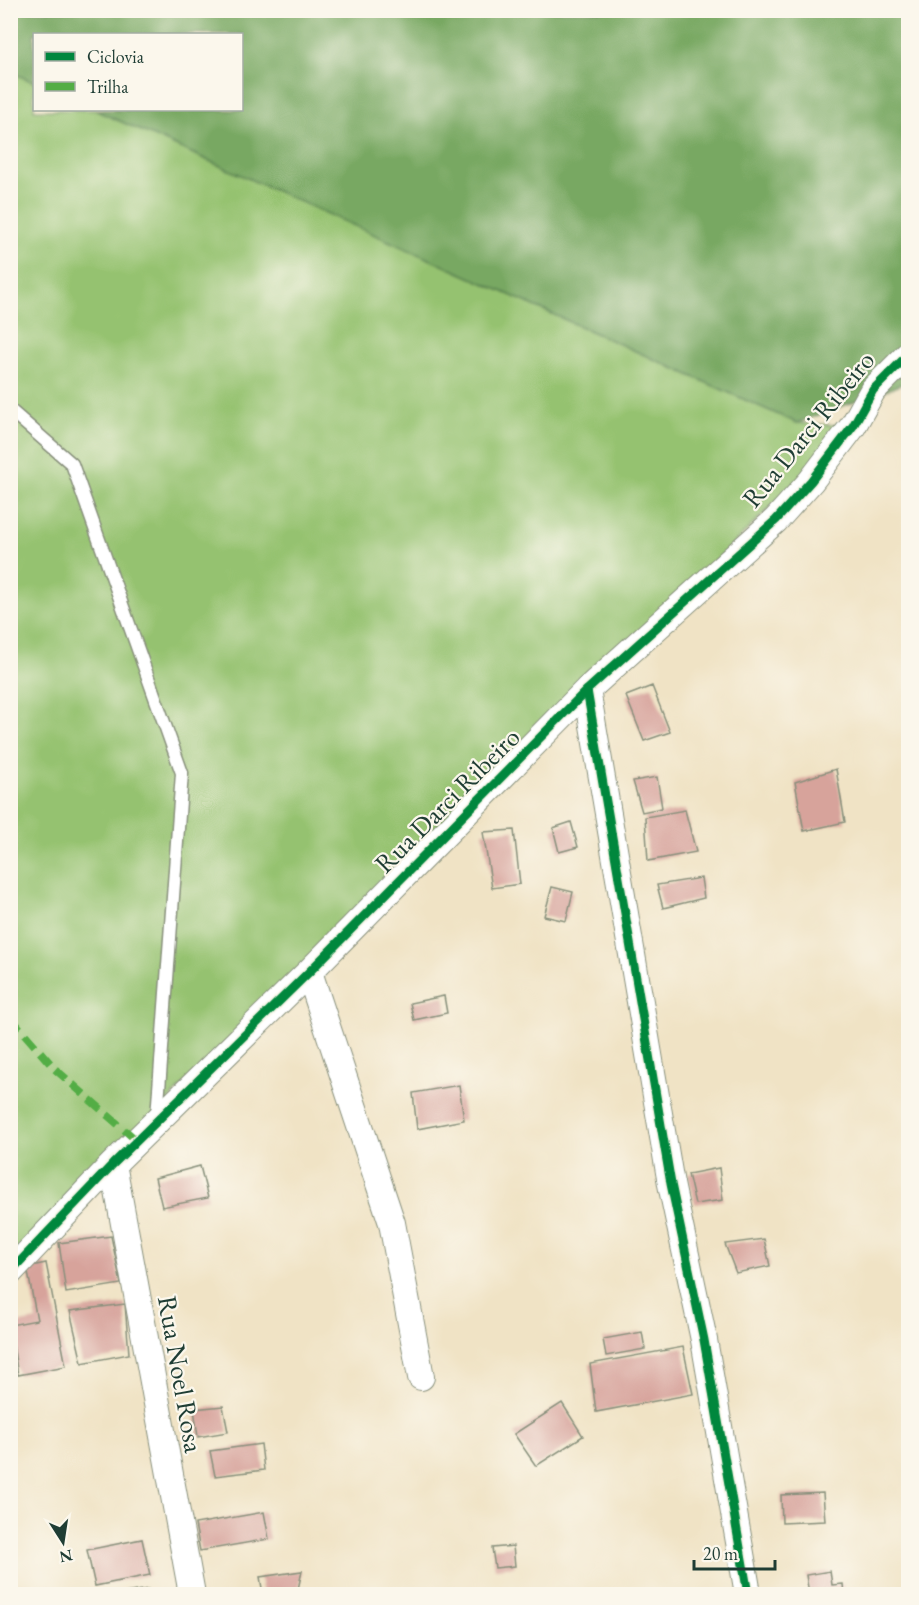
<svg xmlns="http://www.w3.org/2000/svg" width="919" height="1605" viewBox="0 0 919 1605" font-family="'EB Garamond',serif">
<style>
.green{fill:#95c270;stroke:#5a8052;stroke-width:1.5}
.forest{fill:#78a862;stroke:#4c724b;stroke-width:1.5}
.building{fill:#d7a39b}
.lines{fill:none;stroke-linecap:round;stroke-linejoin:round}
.lane-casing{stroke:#88907c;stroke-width:15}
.street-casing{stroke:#88907c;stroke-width:28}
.lane{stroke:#fff;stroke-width:12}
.street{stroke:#fff;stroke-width:26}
.quiet{stroke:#52ad45;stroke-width:8;stroke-dasharray:15 8;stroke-linecap:butt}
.cycleway-casing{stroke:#fbf7ec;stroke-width:13}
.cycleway{stroke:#00873e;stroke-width:9}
.labels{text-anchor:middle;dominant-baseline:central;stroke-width:4.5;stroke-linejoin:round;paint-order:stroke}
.street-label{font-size:27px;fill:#1f3d34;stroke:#fbf7ec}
</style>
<rect width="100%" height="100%" fill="#fbf7ec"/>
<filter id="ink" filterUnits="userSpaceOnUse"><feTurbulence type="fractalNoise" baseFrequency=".0167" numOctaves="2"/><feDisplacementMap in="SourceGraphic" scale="12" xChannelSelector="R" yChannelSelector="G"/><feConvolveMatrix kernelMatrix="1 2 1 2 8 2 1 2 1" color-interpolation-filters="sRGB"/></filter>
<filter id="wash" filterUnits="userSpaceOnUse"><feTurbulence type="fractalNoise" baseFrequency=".008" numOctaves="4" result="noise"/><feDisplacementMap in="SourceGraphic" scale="24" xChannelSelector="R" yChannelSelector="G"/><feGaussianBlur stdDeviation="1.35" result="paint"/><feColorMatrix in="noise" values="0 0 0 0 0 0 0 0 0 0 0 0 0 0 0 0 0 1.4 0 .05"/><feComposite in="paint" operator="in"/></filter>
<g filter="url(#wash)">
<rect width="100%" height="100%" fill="#f0e3c5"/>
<path class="green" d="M 11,72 L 34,82 L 34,110 L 95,110 L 797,423 L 853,426 L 11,1255 Z"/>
<path class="forest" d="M 11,11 L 908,11 L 908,382 L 797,423 L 95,110 L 242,110 L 242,34 L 34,34 L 34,82 L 11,72 Z"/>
<g id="blocks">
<path class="building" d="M 652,686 L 670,732 L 644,741 L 626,696 Z
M 836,769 L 845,822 L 804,831 L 795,782 Z
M 657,777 L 662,808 L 642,812 L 633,781 Z
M 685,810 L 696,852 L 648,861 L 645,817 Z
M 571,822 L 578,847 L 559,852 L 553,828 Z
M 514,830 L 520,884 L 492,888 L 483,832 Z
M 701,878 L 704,898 L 663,908 L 657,885 Z
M 552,887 L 573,892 L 566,921 L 544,916 Z
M 444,996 L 447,1013 L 414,1020 L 410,1003 Z
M 459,1085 L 464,1120 L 417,1129 L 413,1093 Z
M 200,1166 L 208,1198 L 162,1207 L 155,1178 Z
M 719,1168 L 723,1200 L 695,1204 L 688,1174 Z
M 111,1236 L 121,1284 L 66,1293 L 59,1243 Z
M 764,1239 L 770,1266 L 736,1273 L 725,1244 Z
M 46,1263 L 66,1366 L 18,1375 L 10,1325 L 37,1320 L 27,1267 Z
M 125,1304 L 129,1354 L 82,1363 L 70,1311 Z
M 642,1332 L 645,1349 L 606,1356 L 603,1339 Z
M 683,1347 L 693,1394 L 596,1412 L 590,1364 Z
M 562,1403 L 583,1436 L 536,1466 L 514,1434 Z
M 223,1406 L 228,1432 L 198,1437 L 194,1409 Z
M 261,1444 L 264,1470 L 215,1476 L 210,1451 Z
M 823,1493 L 825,1521 L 782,1523 L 781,1495 Z
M 264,1512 L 269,1539 L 200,1551 L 195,1524 Z
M 142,1539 L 150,1575 L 95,1586 L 87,1550 Z
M 513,1546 L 515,1566 L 495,1568 L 492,1548 Z
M 302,1571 L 297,1594 L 263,1594 L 260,1577 Z
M 830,1571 L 832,1585 L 843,1584 L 844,1594 L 809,1594 L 806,1575 Z
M 148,1589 L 150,1594 L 125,1594 L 125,1593 Z"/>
</g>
</g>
<g filter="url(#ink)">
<use href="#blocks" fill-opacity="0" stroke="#88907c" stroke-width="1.5"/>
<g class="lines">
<g class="lane-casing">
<path id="lane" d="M 10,410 L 72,464 L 182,773 L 157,1117"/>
</g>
<g class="street-casing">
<path id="street" d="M 587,690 L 671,1184 L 704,1340 L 748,1594
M 309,972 L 392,1223 L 421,1377
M 113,1164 L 192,1594
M 10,1272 L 113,1164 L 309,972 L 587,690 L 776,520 L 811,481 L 853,426 L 873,390 L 908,355"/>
</g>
<use href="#lane" class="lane"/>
<use href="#street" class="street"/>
<path class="quiet" d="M 10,1017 L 55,1069 L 136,1140"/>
<g class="cycleway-casing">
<path id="cycleway" d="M 587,690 L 671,1184 L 704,1340 L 748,1594
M 10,1272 L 113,1164 L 309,972 L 587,690 L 776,520 L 811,481 L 853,426 L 873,390 L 908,355"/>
</g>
<use href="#cycleway" class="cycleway"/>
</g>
</g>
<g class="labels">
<g class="street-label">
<text transform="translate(808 429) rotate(-51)">Rua Darci Ribeiro</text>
<text transform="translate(447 800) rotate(-45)">Rua Darci Ribeiro</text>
<text transform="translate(181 1374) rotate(80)">Rua Noel Rosa</text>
</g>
</g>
<rect width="919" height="1605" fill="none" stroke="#fbf7ec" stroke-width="36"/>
<rect x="33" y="33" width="210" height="78" fill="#fbf7ec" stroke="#a3ada2" stroke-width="1.5"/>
<rect x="45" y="52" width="30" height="9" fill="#00873e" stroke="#a3ada2" stroke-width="1.5"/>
<text x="87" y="63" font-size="18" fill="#1f3d34">Ciclovia</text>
<rect x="45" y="82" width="30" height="9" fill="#52ad45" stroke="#a3ada2" stroke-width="1.5"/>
<text x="87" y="93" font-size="18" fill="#1f3d34">Trilha</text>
<g transform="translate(63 1542) rotate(168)" stroke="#fbf7ec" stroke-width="4.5" paint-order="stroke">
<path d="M0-4.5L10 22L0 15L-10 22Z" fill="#1f3d34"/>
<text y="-9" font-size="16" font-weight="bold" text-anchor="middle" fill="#1f3d34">N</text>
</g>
<path d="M694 1560v9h81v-9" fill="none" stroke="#1f3d34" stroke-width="3"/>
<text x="703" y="1560" font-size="18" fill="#1f3d34" stroke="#fbf7ec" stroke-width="4.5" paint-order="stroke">20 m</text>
</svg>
